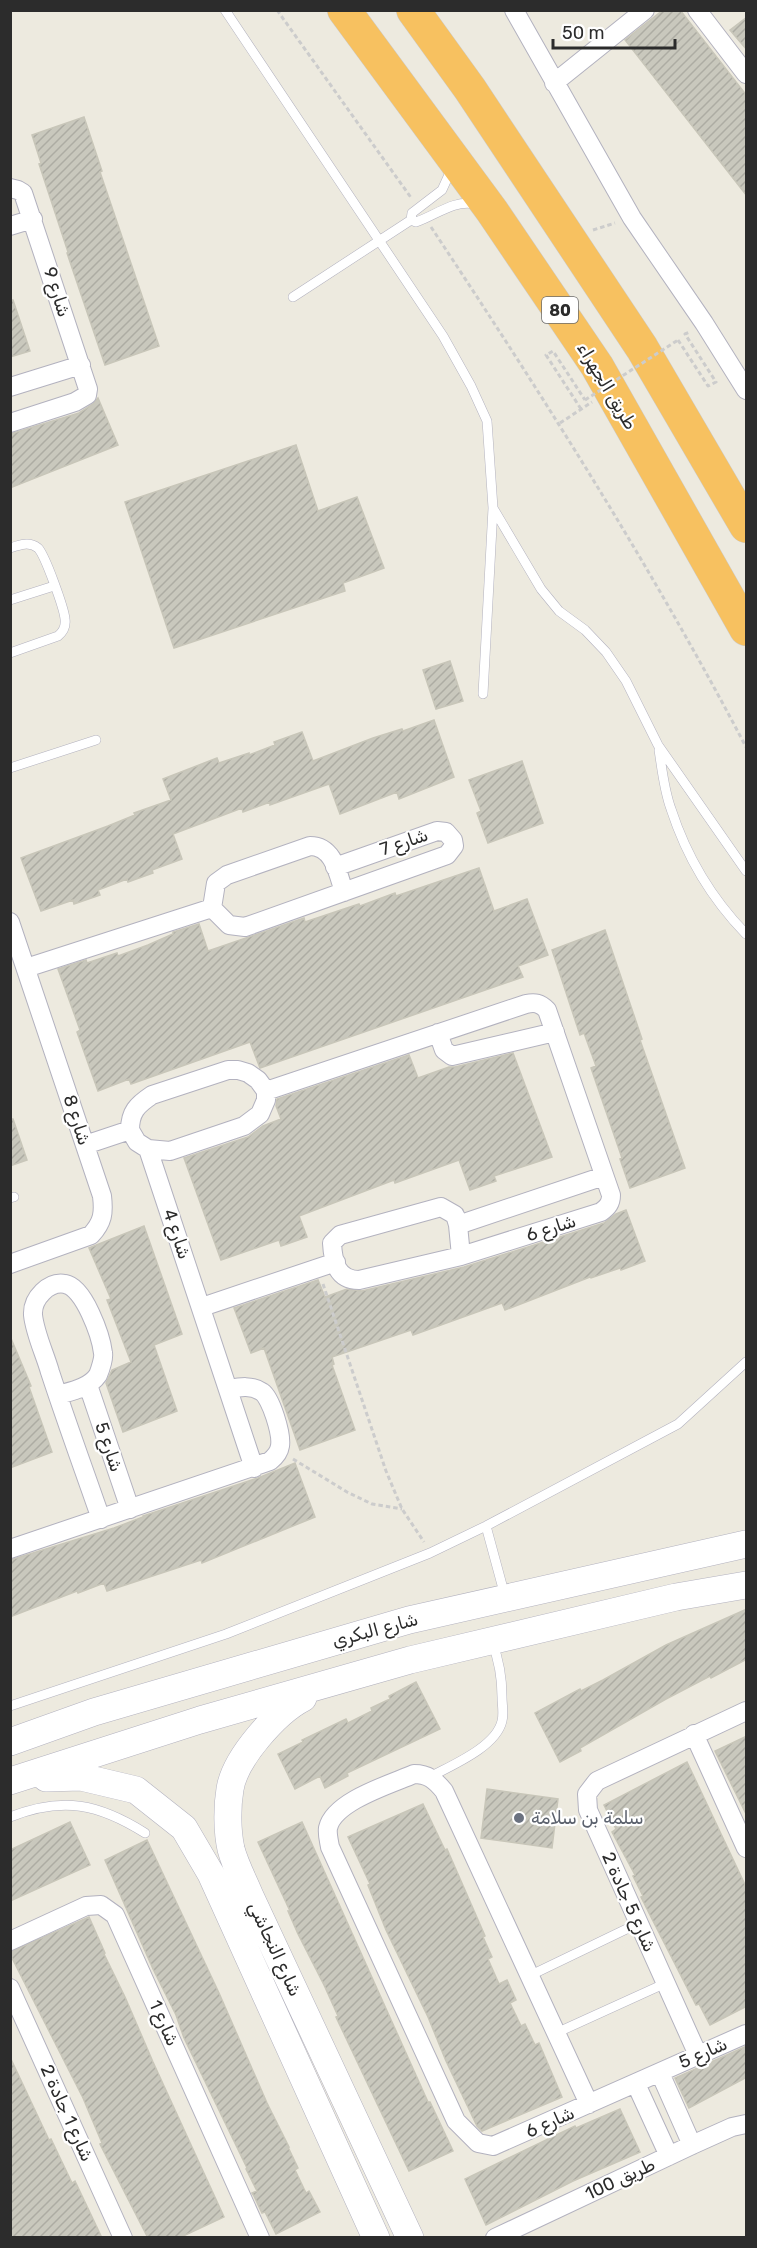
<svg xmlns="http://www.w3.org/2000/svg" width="757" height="2248" viewBox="0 0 757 2248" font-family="Rubik,Cairo,sans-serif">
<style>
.building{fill:url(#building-hatch);stroke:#c8c6b9;stroke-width:1.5}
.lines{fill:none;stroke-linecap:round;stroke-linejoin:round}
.lane-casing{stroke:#b3b2bf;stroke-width:10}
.street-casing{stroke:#b3b2bf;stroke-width:20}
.secondary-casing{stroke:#b3b2bf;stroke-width:28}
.highway-casing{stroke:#ccc;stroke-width:34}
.path{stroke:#ccc;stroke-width:3;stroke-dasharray:4.5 3;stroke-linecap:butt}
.lane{stroke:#fff;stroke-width:9}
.street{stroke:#fff;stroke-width:18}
.secondary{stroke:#fff;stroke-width:27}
.highway{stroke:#f7c160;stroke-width:33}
.path-bridge{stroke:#ccc;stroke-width:3;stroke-dasharray:4.5 3;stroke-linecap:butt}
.worship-dot{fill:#6b7280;stroke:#fff;stroke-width:2}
.labels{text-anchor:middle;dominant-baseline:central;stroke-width:4.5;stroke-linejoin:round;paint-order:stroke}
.shield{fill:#fff;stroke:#6b6b6b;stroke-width:1.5}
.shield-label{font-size:16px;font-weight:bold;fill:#2c2c2c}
.street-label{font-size:18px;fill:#2c2c2c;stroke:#fff}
.worship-label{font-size:18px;fill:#5b616d;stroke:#fff;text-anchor:start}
</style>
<defs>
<pattern id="building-hatch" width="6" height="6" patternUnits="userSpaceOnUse" patternTransform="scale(1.5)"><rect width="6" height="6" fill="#c9c8bd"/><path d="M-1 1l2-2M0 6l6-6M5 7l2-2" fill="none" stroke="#adaca3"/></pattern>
</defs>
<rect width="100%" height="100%" fill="#edeadf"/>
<path class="building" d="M 663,10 L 680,10 L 747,96 L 747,196 L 625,40 Z
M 747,17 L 747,50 L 730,30 Z
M 84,117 L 102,171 L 100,172 L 159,346 L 105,365 L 67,253 L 68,252 L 39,164 L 41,163 L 32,135 Z
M 10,300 L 13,300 L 30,351 L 10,357 Z
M 98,398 L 118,445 L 10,488 L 10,434 L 79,413 L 93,404 Z
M 296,445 L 318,511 L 357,497 L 384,568 L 343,583 L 345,591 L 174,648 L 125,502 Z
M 450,661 L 463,701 L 436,709 L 423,670 Z
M 434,720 L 454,777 L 399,799 L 397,792 L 340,814 L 329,784 L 270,805 L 270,802 L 243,812 L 242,808 L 173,834 L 182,859 L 152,870 L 153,873 L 128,882 L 127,879 L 98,890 L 100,895 L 74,904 L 73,900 L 41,911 L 21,858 L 108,826 L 135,815 L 134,813 L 171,800 L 163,779 L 217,758 L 219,763 L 249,753 L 249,755 L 275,745 L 274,742 L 302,732 L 313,761 L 373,738 L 402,729 L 403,731 Z
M 522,761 L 543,823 L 488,843 L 477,813 L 481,811 L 469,780 Z
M 479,868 L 494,911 L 527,899 L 548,955 L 518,966 L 523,977 L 260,1068 L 250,1042 L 131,1084 L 129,1079 L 98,1091 L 77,1032 L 80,1030 L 58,969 L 86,960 L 87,963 L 117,953 L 118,956 L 148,945 L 173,934 L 173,932 L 199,924 L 208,951 L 304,918 L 305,922 L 359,904 L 360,906 L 395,893 L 396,896 Z
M 605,930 L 642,1039 L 640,1040 L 653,1077 L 685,1168 L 630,1188 L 620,1159 L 622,1158 L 591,1068 L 596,1066 L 584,1033 L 580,1035 L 552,950 Z
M 513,1053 L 552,1157 L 494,1176 L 496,1181 L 470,1190 L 459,1160 L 395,1183 L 394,1180 L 299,1216 L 307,1237 L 281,1246 L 279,1240 L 221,1260 L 184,1158 L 248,1137 L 263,1126 L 281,1119 L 276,1106 L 277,1099 L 409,1055 L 418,1078 L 449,1067 L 455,1067 Z
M 10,1119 L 13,1119 L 27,1160 L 10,1166 Z
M 626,1210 L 645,1261 L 621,1270 L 620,1268 L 591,1278 L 590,1277 L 505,1310 L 502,1303 L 413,1335 L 411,1330 L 332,1357 L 334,1364 L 332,1365 L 355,1430 L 300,1450 L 264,1348 L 251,1353 L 234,1308 L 318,1280 L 325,1297 L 347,1289 L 362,1291 L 464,1267 L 604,1223 L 616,1214 Z
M 144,1226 L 182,1334 L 154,1345 L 177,1411 L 123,1432 L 106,1383 L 112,1370 L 131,1362 L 107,1300 L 111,1299 L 89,1248 Z
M 10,1336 L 31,1386 L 29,1387 L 52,1452 L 10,1468 Z
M 295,1463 L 315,1517 L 202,1563 L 201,1560 L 107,1591 L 104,1583 L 78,1593 L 77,1591 L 10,1617 L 10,1560 L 114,1528 L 143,1517 L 143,1516 L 258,1478 Z
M 747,1609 L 747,1659 L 711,1678 L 710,1676 L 666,1699 L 580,1748 L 581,1751 L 560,1762 L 535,1713 L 580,1689 L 581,1691 L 603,1680 L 666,1645 Z
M 416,1682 L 440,1729 L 347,1773 L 348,1776 L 325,1788 L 320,1776 L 295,1789 L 278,1754 L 303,1742 L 302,1740 L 346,1719 L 348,1723 L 372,1711 L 371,1708 L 390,1699 L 389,1696 Z
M 747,1736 L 747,1816 L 715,1751 Z
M 687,1762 L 747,1889 L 747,2006 L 710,2025 L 699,2004 L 696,2005 L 653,1921 L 641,1897 L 643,1896 L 633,1876 L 635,1875 L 612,1832 L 616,1829 L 604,1805 Z
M 487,1789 L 558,1799 L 552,1848 L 481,1838 Z
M 423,1804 L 445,1850 L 447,1849 L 485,1936 L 483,1937 L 492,1957 L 488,1959 L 499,1984 L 507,1980 L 516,2000 L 510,2003 L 521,2026 L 525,2024 L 535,2045 L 539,2043 L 562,2097 L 482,2131 L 477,2126 L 446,2061 L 428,2017 L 386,1930 L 368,1885 L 370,1884 L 348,1837 Z
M 70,1822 L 90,1865 L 10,1901 L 10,1850 Z
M 302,1822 L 428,2102 L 430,2102 L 453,2151 L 409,2171 L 336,2017 L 338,2016 L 324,1985 L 298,1934 L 288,1911 L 290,1911 L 258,1842 Z
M 147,1840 L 219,1993 L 267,2103 L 289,2147 L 288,2147 L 298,2168 L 295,2170 L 306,2193 L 309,2191 L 320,2212 L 276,2234 L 265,2212 L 262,2213 L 254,2196 L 252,2193 L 257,2191 L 246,2169 L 247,2168 L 184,2038 L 176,2015 L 153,1969 L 105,1860 Z
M 89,1917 L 105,1953 L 104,1954 L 125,1997 L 153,2062 L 224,2217 L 179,2238 L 148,2238 L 100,2144 L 102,2143 L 83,2098 L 10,1954 L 10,1952 Z
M 747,2046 L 747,2077 L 689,2108 L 675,2078 Z
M 10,2057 L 49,2140 L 51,2139 L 72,2183 L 75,2181 L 102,2238 L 10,2238 Z
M 620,2109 L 640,2152 L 573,2181 L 486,2225 L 465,2179 L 575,2126 L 576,2128 Z"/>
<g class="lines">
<g class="lane-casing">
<path id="lane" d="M 225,10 L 443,336 L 471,386 L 487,421 L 493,508 L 541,589 L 559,611 L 585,630 L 606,652 L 626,681 L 658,745 L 746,871
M 411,220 L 416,222 C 437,215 452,200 475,204
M 293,297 L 411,220 L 412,213 L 442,190 L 452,168
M 10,548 C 19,545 29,541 38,548 C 45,555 64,608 65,619 C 66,626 63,632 58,636 L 10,653
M 10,600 L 54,586
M 483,694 L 493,508
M 659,750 C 662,769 664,790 671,809 C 686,855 712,899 746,934
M 10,768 L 96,740
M 10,1198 L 14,1197
M 486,1526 L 505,1596
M 10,1706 L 226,1634 L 430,1553 L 486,1526 L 678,1424 L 746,1362
M 430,1777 C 452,1765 496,1747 502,1721 C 504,1713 502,1705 502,1697 C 502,1678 499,1660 492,1642
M 10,1817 C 63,1796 99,1804 145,1833
M 529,1976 L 639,1923
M 556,2033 L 666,1983"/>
</g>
<g class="street-casing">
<path id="street" d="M 514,10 L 632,218 L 704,323 L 746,390
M 697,10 L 746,74
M 554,83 L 645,10
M 10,188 L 18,190 L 23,193 L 88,389 L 87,395 L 75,402 L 10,423
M 10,226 L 33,219
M 10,387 L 81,365
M 335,867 L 437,831 L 446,832 L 453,840 L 454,846 L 447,855 L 245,927 L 229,925 L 212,908 L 216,883 L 227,875 L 310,846 C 334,846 338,874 344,892
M 10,922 L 102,1196 C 104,1213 103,1222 91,1235 L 10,1264
M 26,968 L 212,908
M 438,1033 L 444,1050 L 452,1056 L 555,1032
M 266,1091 L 526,1004 C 535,1002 540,1003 547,1010 L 611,1195 C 611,1203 608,1207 601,1212 L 461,1256 L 359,1280 C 337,1280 333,1262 332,1243 L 340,1235 L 441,1207 L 455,1215 L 458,1225 L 461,1256
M 130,1130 L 137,1142 L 148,1149 L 254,1468
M 130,1130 C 130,1112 137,1105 152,1095 L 228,1070 L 238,1070 L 248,1073 L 258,1080 L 266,1091 L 266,1100 L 260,1114 L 244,1126 L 170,1151 L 148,1149
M 85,1145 L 130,1130
M 458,1225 L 604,1176
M 202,1307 L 336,1262
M 88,1385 L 130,1509
M 58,1395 C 72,1391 89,1388 98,1375 C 100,1370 104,1358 103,1353 C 101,1336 84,1287 65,1284 C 49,1281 32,1298 33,1315 C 35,1334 45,1354 50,1372 C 66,1421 84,1470 101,1519
M 10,1549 L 270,1461 C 275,1457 279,1453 280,1446 C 282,1434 271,1398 262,1392 C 252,1385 240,1387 229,1389
M 694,1734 L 746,1848
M 10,1941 L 86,1906 L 101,1905 L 115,1915 L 260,2238
M 10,1988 L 123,2238
M 698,2055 L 588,1810 L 587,1794 L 597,1781 L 746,1711
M 660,2073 L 692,2145
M 636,2084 L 669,2156
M 589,2104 L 444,1791 C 435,1780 428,1774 414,1774 C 391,1784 334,1801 328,1828 C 327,1834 329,1841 330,1847 L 456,2121 L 478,2143 L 493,2146 L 746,2034
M 495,2238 L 692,2145 L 732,2127 L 746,2124"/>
</g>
<g class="secondary-casing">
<path id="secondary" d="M 303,1698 C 276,1712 235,1758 230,1789 C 227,1807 227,1831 231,1849 C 235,1865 244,1881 250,1896 L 410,2238
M 10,1742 L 94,1712 L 409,1620 L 746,1544
M 46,1778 L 81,1777 L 136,1790 L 184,1828 L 211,1874 L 376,2238
M 10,1781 L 200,1720 L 410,1660 L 676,1597 L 746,1585"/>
</g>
<g class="highway-casing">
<path id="highway" d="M 344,10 L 492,211 L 597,366 L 746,629
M 413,10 L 470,89 L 642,348 L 746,526"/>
</g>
<path class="path" d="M 277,10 L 412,199
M 431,227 C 543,396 652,568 746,747
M 593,230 L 615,223
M 678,340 L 708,386 L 716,382 L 685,334 L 690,332
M 581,409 L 546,355 L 553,351 L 585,400
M 560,423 L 592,402
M 323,1284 L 386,1471 L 402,1509 L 424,1542
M 293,1459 L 347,1492 L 372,1504 L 402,1509"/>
<use href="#lane" class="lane"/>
<use href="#street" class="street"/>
<use href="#secondary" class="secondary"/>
<use href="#highway" class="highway"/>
<path class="path-bridge" d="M 585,400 L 678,340"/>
</g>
<circle class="worship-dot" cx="519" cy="1818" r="6"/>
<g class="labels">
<rect class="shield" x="542" y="297" width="36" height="26" rx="4.5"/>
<g class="shield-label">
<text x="560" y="310">80</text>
</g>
<g class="street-label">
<text transform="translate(57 292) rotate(72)">شارع 9</text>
<text transform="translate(607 386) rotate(59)">طريق الجهراء</text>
<text transform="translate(404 842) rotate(-19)">شارع 7</text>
<text transform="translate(77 1120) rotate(72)">شارع 8</text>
<text transform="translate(551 1228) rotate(-18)">شارع 6</text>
<text transform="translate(177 1234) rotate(71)">شارع 4</text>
<text transform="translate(109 1447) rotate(71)">شارع 5</text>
<text transform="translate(375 1630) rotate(-15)">شارع البكري</text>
<text transform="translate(629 1902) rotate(66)">شارع 5 جادة 2</text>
<text transform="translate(275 1949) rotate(65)">شارع النجاشي</text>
<text transform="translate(164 2023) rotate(66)">شارع 1</text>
<text transform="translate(703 2053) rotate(-24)">شارع 5</text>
<text transform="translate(67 2113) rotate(66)">شارع 1 جادة 2</text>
<text transform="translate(550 2122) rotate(-24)">شارع 6</text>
<text transform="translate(620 2179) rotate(-25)">طريق 100</text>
</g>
<g class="worship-label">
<text x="531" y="1818">سلمة بن سلامة</text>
</g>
</g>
<rect width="757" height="2248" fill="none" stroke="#2c2c2c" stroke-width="24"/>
<path d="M553 39v9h122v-9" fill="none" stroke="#2c2c2c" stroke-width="3"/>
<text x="562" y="39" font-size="18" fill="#2c2c2c" stroke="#ffffff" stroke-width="4.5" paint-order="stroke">50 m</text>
</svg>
